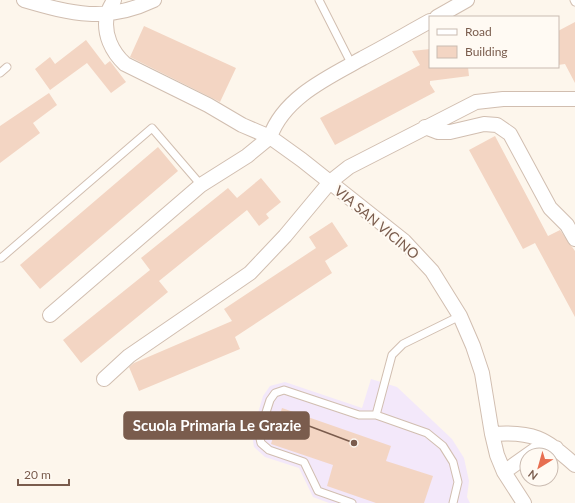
<svg xmlns="http://www.w3.org/2000/svg" width="575" height="503" viewBox="0 0 575 503" font-family="Lato,sans-serif">
<style>
.education{fill:#f3e8fa}
.building{fill:#f3d5c3}
.lines{fill:none;stroke-linecap:round;stroke-linejoin:round}
.lane-casing{stroke:#d1beb0;stroke-width:9}
.street-casing{stroke:#d1beb0;stroke-width:16}
.lane{stroke:#fff;stroke-width:7}
.street{stroke:#fff;stroke-width:14}
.labels{text-anchor:middle;dominant-baseline:central;stroke-width:4;stroke-linejoin:round;paint-order:stroke}
.street-label{font-size:14px;fill:#7a5c4d;stroke:#fffaf3}
.leader{fill:none;stroke:#7a5c4d;stroke-width:1.5}
.callout-dot{fill:#7a5c4d;stroke:#fffaf3;stroke-width:1.5}
.callout{fill:#7a5c4d;stroke:#7a5c4d;stroke-width:1.5}
.callout-label{font-size:15px;text-anchor:middle;font-weight:bold;fill:#fff}
</style>
<rect width="100%" height="100%" fill="#fdf6ec"/>
<path class="education" d="M 371,379 L 397,387 L 452,439 L 464,458 L 469,481 L 467,497 L 470,503 L 329,503 L 313,497 L 299,468 L 265,457 L 254,447 L 252,434 L 263,396 L 270,386 L 285,382 L 362,408 Z"/>
<path class="building" d="M 575,22 L 575,83 L 565,64 L 558,65 L 558,31 Z
M 144,26 L 236,68 L 220,102 L 130,57 Z
M 86,40 L 105,65 L 110,61 L 126,82 L 111,93 L 87,63 L 50,90 L 35,69 L 50,57 L 55,64 Z
M 430,49 L 430,67 L 468,67 L 469,76 L 430,81 L 430,84 L 428,81 L 435,92 L 335,145 L 320,118 L 420,65 L 412,51 Z
M 49,93 L 57,105 L 33,123 L 40,133 L 0,163 L 0,126 Z
M 495,136 L 548,236 L 560,230 L 575,251 L 575,317 L 535,243 L 523,249 L 469,150 Z
M 158,147 L 178,171 L 40,289 L 20,265 Z
M 261,178 L 281,202 L 266,214 L 269,218 L 259,226 L 247,210 L 159,281 L 168,292 L 81,363 L 63,340 L 150,270 L 141,258 L 228,188 L 237,198 Z
M 332,222 L 348,246 L 325,261 L 332,273 L 235,337 L 240,349 L 139,391 L 129,367 L 134,363 L 232,321 L 224,309 L 316,248 L 309,237 Z
M 282,408 L 391,446 L 386,461 L 433,476 L 424,503 L 376,503 L 327,486 L 333,465 L 271,444 Z"/>
<g class="lines">
<g class="lane-casing">
<path id="lane" d="M 319,0 L 352,65
M 574,0 L 575,2
M 0,73 L 7,67
M 1,258 L 152,128 L 201,185
M 376,415 L 392,355 L 403,344 L 460,316
M 352,503 L 318,491 L 304,462 L 269,450 L 261,443 L 259,434 L 270,400 L 275,393 L 284,390 L 359,415 L 376,415 L 427,433 L 443,446 L 453,462 L 458,482 L 453,503"/>
</g>
<g class="street-casing">
<path id="street" d="M 24,0 C 72,14 106,23 154,0
M 114,0 C 112,4 108,10 107,15 C 103,34 112,52 125,64 L 208,105 L 242,125 L 270,137 L 302,160 L 404,241 L 432,271 L 460,316 L 473,346 L 482,373 L 492,434 L 497,455 L 504,472 L 524,503
M 437,17 L 467,0
M 425,127 L 438,132 L 450,132 L 484,124 L 497,125 L 510,134 L 550,208 L 567,225 L 575,239
M 270,137 C 284,97 329,77 363,58 C 386,46 408,33 430,21
M 50,315 L 201,185 L 247,156 L 270,137
M 104,379 L 129,356 L 250,273 L 285,236 L 330,182 L 349,167 L 476,102 L 503,99 L 575,99
M 492,434 C 533,431 545,438 575,465
M 504,472 L 535,450 L 556,448"/>
</g>
<use href="#lane" class="lane"/>
<use href="#street" class="street"/>
</g>
<g class="labels">
<g class="street-label">
<text transform="translate(377 222) rotate(40)">VIA SAN VICINO</text>
</g>
</g>
<path class="leader" d="M354 443L309 426"/>
<circle class="callout-dot" cx="354" cy="443" r="4"/>
<rect class="callout" x="124" y="412" width="185" height="27" rx="4"/>
<g class="callout-label">
<text x="217" y="431">Scuola Primaria Le Grazie</text>
</g>
<rect x="429" y="16" width="130" height="52" fill="#fffaf3" stroke="#cabbb1"/>
<rect x="437" y="29" width="20" height="6" fill="#ffffff" stroke="#cabbb1"/>
<text x="465" y="36" font-size="12" fill="#7a5c4d">Road</text>
<rect x="437" y="46" width="20" height="12" fill="#f3d5c3" stroke="#cabbb1"/>
<text x="465" y="56" font-size="12" fill="#7a5c4d">Building</text>
<g transform="translate(539 467) rotate(217)"><circle r="19" fill="#fffaf3" stroke="#cabbb1"/>
<path d="M0-3L7 15L0 10L-7 15Z" fill="#e76f51"/>
<text y="-6" font-size="11" font-weight="bold" text-anchor="middle" fill="#7a5c4d">N</text>
</g>
<path d="M18 479v6h51v-6" fill="none" stroke="#7a5c4d" stroke-width="2"/>
<text x="24" y="479" font-size="12" fill="#7a5c4d" stroke="#fffaf3" stroke-width="3" paint-order="stroke">20 m</text>
</svg>
